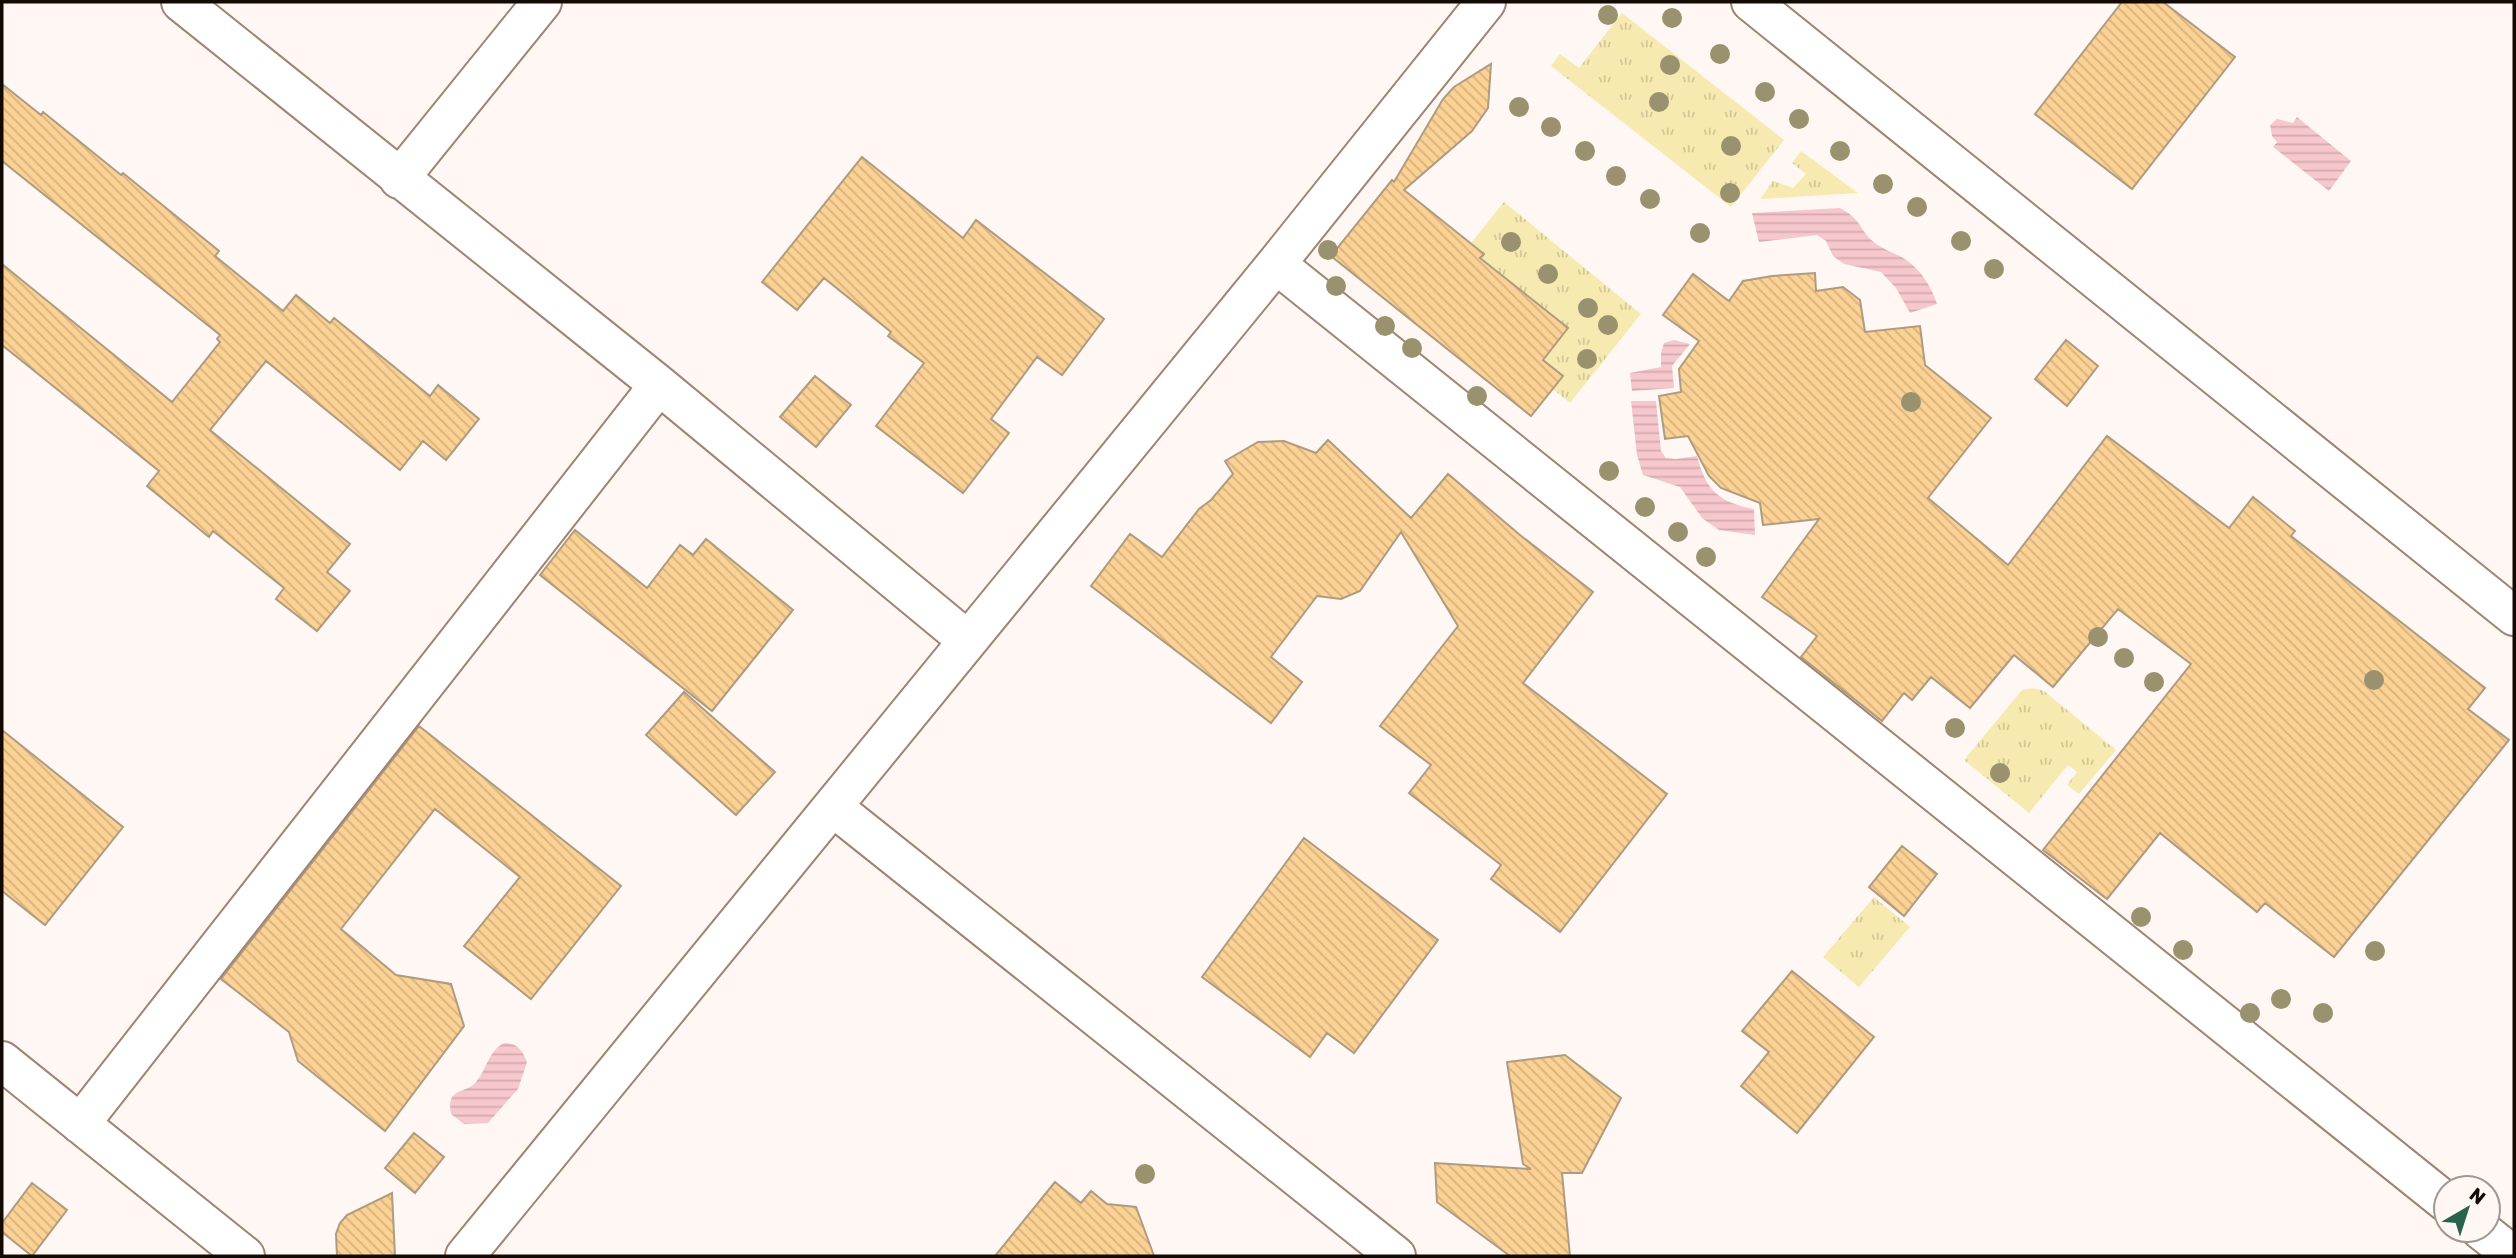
<svg xmlns="http://www.w3.org/2000/svg" width="2516" height="1258" viewBox="0 0 2516 1258" font-family="Rubik,sans-serif">
<style>
.grass{fill:url(#grass-tufts)}
.water{fill:url(#water-rules)}
.building{fill:url(#building-back-hatch);stroke:#af9b80;stroke-width:2}
.lines{fill:none;stroke-linecap:round;stroke-linejoin:round}
.minor-casing{stroke:#a18371;stroke-width:42}
.minor{stroke:#fff;stroke-width:38}
.tree{fill:#9a916f}
</style>
<defs>
<pattern id="grass-tufts" width="24" height="20" patternUnits="userSpaceOnUse" patternTransform="scale(1.75)"><rect width="24" height="20" fill="#f6eab0"/><path d="M3 7l-1-3M5 7V3M7 7l1-3M15 17l-1-3M17 17v-4M19 17l1-3" fill="none" stroke="#d2c796"/></pattern>
<pattern id="water-rules" width="6" height="5" patternUnits="userSpaceOnUse" patternTransform="scale(1.75)"><rect width="6" height="5" fill="#f6c7cc"/><path d="M0 2.5h6" fill="none" stroke="#d2aaae"/></pattern>
<pattern id="building-back-hatch" width="6" height="6" patternUnits="userSpaceOnUse" patternTransform="scale(1.75)"><rect width="6" height="6" fill="#fbd194"/><path d="M-1 5l2 2M0 0l6 6M5-1l2 2" fill="none" stroke="#d6b27e"/></pattern>
</defs>
<rect width="100%" height="100%" fill="#fef7f3"/>
<path class="grass" d="M 1622,13 L 1784,140 L 1731,207 L 1551,66 L 1560,54 L 1579,68 Z
M 1801,151 L 1858,193 L 1760,199 L 1773,181 L 1793,188 L 1806,174 L 1792,163 Z
M 1504,202 L 1641,314 L 1570,403 L 1553,389 L 1563,376 L 1543,360 L 1568,328 L 1480,258 L 1484,253 L 1471,243 Z
M 2033,688 L 2044,691 L 2116,750 L 2079,794 L 2067,785 L 2077,772 L 2068,765 L 2029,813 L 1964,760 L 2022,690 Z
M 1874,897 L 1910,927 L 1859,987 L 1823,957 Z"/>
<path class="water" d="M 2297,117 L 2351,161 L 2329,191 L 2273,147 L 2277,142 L 2272,136 L 2270,125 L 2277,119 L 2293,123 Z
M 1840,208 C 1863,220 1859,231 1875,243 C 1884,250 1895,253 1905,259 C 1921,270 1931,286 1937,304 L 1910,313 L 1896,288 L 1881,272 L 1844,264 L 1833,256 L 1826,241 L 1817,235 L 1759,242 L 1752,213 Z
M 1674,340 L 1690,344 L 1672,366 L 1674,388 L 1632,391 L 1630,373 L 1661,367 L 1661,353 L 1664,343 Z
M 1631,401 L 1656,401 L 1661,451 L 1666,458 L 1676,459 L 1697,456 C 1706,491 1719,502 1754,509 L 1755,535 L 1719,530 L 1702,518 L 1680,487 L 1643,475 L 1637,455 Z
M 504,1043 C 518,1043 522,1050 527,1062 L 518,1089 L 488,1123 L 464,1124 L 451,1114 C 450,1108 449,1103 452,1097 C 457,1090 469,1090 475,1083 C 487,1070 488,1051 504,1043 Z"/>
<path class="building" d="M 2122,2 L 2163,2 L 2235,57 L 2132,189 L 2035,114 Z
M 1491,64 L 1488,108 L 1472,131 L 1404,190 L 1484,254 L 1480,258 L 1568,328 L 1543,360 L 1563,376 L 1531,416 L 1331,256 L 1392,180 L 1394,182 L 1443,99 L 1454,87 Z
M 2,84 L 41,115 L 43,112 L 121,175 L 123,173 L 219,251 L 215,256 L 283,311 L 296,295 L 330,323 L 334,318 L 430,396 L 438,385 L 479,419 L 446,460 L 423,441 L 400,470 L 266,361 L 210,430 L 350,544 L 327,572 L 350,591 L 317,631 L 276,599 L 284,588 L 213,531 L 209,537 L 147,486 L 159,471 L 2,345 L 2,264 L 172,402 L 220,342 L 217,339 L 220,335 L 2,161 Z
M 862,157 L 963,238 L 976,220 L 1104,319 L 1062,375 L 1037,357 L 991,419 L 1009,433 L 963,493 L 876,426 L 924,363 L 888,336 L 891,332 L 824,278 L 797,310 L 762,282 Z
M 1815,273 L 1816,291 L 1843,287 L 1860,300 L 1865,332 L 1920,326 L 1925,365 L 1991,418 L 1928,498 L 2008,565 L 2107,436 L 2229,528 L 2253,497 L 2295,531 L 2291,536 L 2485,688 L 2468,709 L 2509,740 L 2334,957 L 2265,903 L 2257,912 L 2160,833 L 2107,899 L 2043,850 L 2191,664 L 2118,609 L 2053,687 L 2014,655 L 1970,708 L 1931,677 L 1912,700 L 1904,693 L 1882,721 L 1801,657 L 1817,636 L 1762,597 L 1819,519 L 1763,525 L 1760,503 L 1721,488 L 1709,476 L 1688,436 L 1665,439 L 1659,396 L 1681,392 L 1679,369 L 1699,341 L 1663,315 L 1693,274 L 1729,301 L 1743,281 L 1772,276 Z
M 2066,340 L 2098,366 L 2067,406 L 2035,379 Z
M 815,376 L 851,405 L 816,447 L 780,417 Z
M 1328,440 L 1411,518 L 1448,474 L 1520,535 L 1593,592 L 1523,683 L 1667,794 L 1560,932 L 1491,879 L 1501,865 L 1409,793 L 1431,765 L 1380,726 L 1458,626 L 1401,532 L 1360,591 L 1341,599 L 1317,596 L 1271,657 L 1302,682 L 1271,723 L 1091,586 L 1130,534 L 1162,557 L 1199,509 L 1211,500 L 1233,474 L 1225,461 L 1258,442 L 1284,441 L 1316,453 Z
M 575,530 L 647,588 L 680,545 L 693,555 L 706,539 L 793,610 L 712,711 L 540,575 Z
M 684,692 L 775,772 L 736,815 L 646,735 Z
M 419,726 L 621,886 L 531,999 L 464,946 L 520,877 L 435,809 L 341,929 L 396,975 L 451,984 L 464,1026 L 385,1131 L 298,1061 L 289,1032 L 221,979 Z
M 2,730 L 123,827 L 45,925 L 2,891 Z
M 1304,838 L 1438,940 L 1354,1053 L 1327,1033 L 1310,1057 L 1202,977 Z
M 1902,846 L 1937,874 L 1904,916 L 1869,887 Z
M 1792,971 L 1874,1037 L 1797,1133 L 1741,1086 L 1769,1052 L 1742,1031 Z
M 1565,1055 L 1621,1098 L 1582,1173 L 1562,1173 L 1570,1256 L 1510,1256 L 1437,1202 L 1435,1163 L 1531,1169 L 1523,1164 L 1507,1062 Z
M 414,1133 L 444,1157 L 415,1193 L 385,1168 Z
M 1055,1182 L 1081,1203 L 1091,1191 L 1107,1204 L 1136,1207 L 1154,1256 L 995,1256 Z
M 32,1183 L 67,1210 L 32,1256 L 2,1232 L 2,1223 Z
M 392,1193 L 395,1256 L 337,1256 L 336,1234 L 340,1223 L 347,1215 Z"/>
<g class="lines">
<g class="minor-casing">
<path id="minor" d="M 181,2 L 659,385 L 967,640
M 1751,2 L 2514,616
M 399,179 L 542,2
M 1276,264 L 2446,1202
M 833,807 L 1396,1256
M 2,1061 L 245,1256
M 80,1124 L 659,385
M 2481,1230 L 2514,1256
M 465,1256 L 1276,264 L 1486,2"/>
</g>
<use href="#minor" class="minor"/>
</g>
<g class="tree">
<circle cx="1608" cy="15" r="10"/>
<circle cx="1672" cy="18" r="10"/>
<circle cx="1720" cy="54" r="10"/>
<circle cx="1670" cy="65" r="10"/>
<circle cx="1765" cy="92" r="10"/>
<circle cx="1659" cy="102" r="10"/>
<circle cx="1519" cy="107" r="10"/>
<circle cx="1799" cy="119" r="10"/>
<circle cx="1551" cy="127" r="10"/>
<circle cx="1731" cy="146" r="10"/>
<circle cx="1585" cy="151" r="10"/>
<circle cx="1840" cy="151" r="10"/>
<circle cx="1616" cy="176" r="10"/>
<circle cx="1883" cy="184" r="10"/>
<circle cx="1730" cy="193" r="10"/>
<circle cx="1650" cy="199" r="10"/>
<circle cx="1917" cy="207" r="10"/>
<circle cx="1700" cy="233" r="10"/>
<circle cx="1961" cy="241" r="10"/>
<circle cx="1511" cy="242" r="10"/>
<circle cx="1328" cy="250" r="10"/>
<circle cx="1994" cy="269" r="10"/>
<circle cx="1548" cy="274" r="10"/>
<circle cx="1336" cy="286" r="10"/>
<circle cx="1588" cy="308" r="10"/>
<circle cx="1608" cy="325" r="10"/>
<circle cx="1385" cy="326" r="10"/>
<circle cx="1412" cy="348" r="10"/>
<circle cx="1587" cy="359" r="10"/>
<circle cx="1477" cy="396" r="10"/>
<circle cx="1911" cy="402" r="10"/>
<circle cx="1609" cy="471" r="10"/>
<circle cx="1645" cy="507" r="10"/>
<circle cx="1678" cy="532" r="10"/>
<circle cx="1706" cy="557" r="10"/>
<circle cx="2098" cy="637" r="10"/>
<circle cx="2124" cy="658" r="10"/>
<circle cx="2374" cy="680" r="10"/>
<circle cx="2154" cy="682" r="10"/>
<circle cx="1955" cy="728" r="10"/>
<circle cx="2000" cy="773" r="10"/>
<circle cx="2141" cy="917" r="10"/>
<circle cx="2183" cy="950" r="10"/>
<circle cx="2375" cy="951" r="10"/>
<circle cx="2281" cy="999" r="10"/>
<circle cx="2250" cy="1013" r="10"/>
<circle cx="2323" cy="1013" r="10"/>
<circle cx="1145" cy="1174" r="10"/>
</g>
<rect width="2516" height="1258" fill="none" stroke="#140a04" stroke-width="7"/>
<g transform="translate(2467 1209) rotate(39)"><circle r="33" fill="#fef7f3" stroke="#a09893" stroke-width="2"/>
<path d="M0-5L12 26L0 18L-12 26Z" fill="#2a634b"/>
<text y="-10" font-size="19" font-weight="bold" text-anchor="middle" fill="#140a04">N</text>
</g>
</svg>
